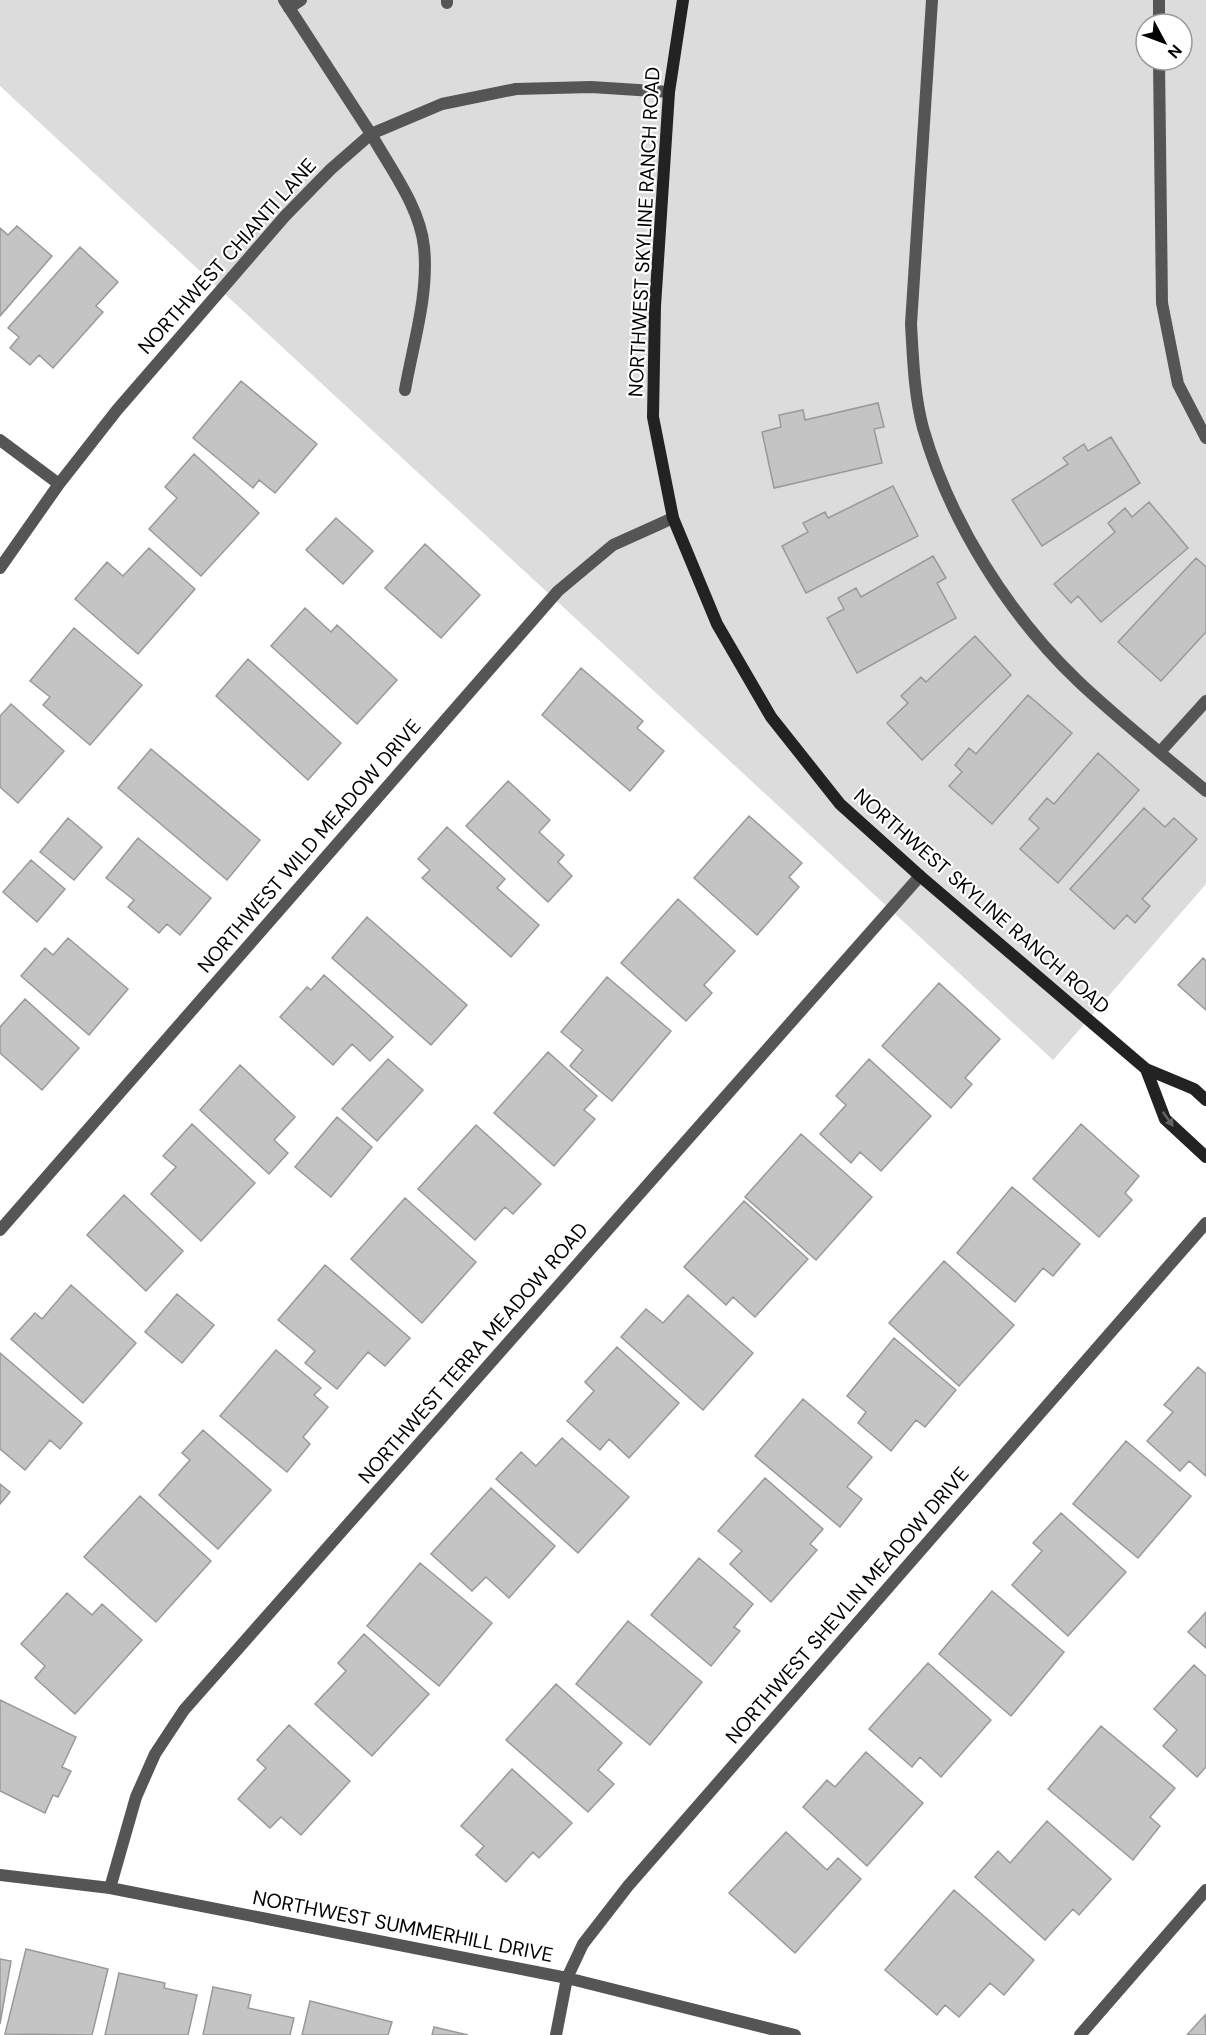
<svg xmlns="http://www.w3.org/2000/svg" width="1206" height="2035" viewBox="0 0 1206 2035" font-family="'DM Sans',sans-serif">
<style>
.green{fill:#dcdcdc;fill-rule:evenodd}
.building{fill:#c4c4c4;stroke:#999;stroke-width:1.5}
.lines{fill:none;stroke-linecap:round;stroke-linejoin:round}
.lane{stroke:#555;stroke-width:12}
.street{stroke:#555;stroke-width:12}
.secondary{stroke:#222;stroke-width:12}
.oneway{fill:#646464}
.labels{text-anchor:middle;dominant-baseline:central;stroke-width:4.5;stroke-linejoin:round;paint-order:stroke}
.street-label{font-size:20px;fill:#000;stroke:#fff}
</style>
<rect width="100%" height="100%" fill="#fff"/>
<path class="green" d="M 0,0 L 1206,0 L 1206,884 L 1053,1060 L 0,86 ZM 1146,24 L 1182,24 L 1182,60 L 1146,60 Z"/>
<path class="building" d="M 17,226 L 52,256 L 0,316 L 0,228 L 8,235 Z
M 80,247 L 118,282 L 96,306 L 103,312 L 53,368 L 39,355 L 30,365 L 10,348 L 19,337 L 8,328 Z
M 241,381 L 317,444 L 275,493 L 259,480 L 253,488 L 193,438 Z
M 878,403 L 884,427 L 874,429 L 882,463 L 774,488 L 762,432 L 781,427 L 779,415 L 803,410 L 805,420 Z
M 1111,437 L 1140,483 L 1042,546 L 1012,500 L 1068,464 L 1063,458 L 1084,444 L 1088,451 Z
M 194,454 L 259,513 L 201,576 L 149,529 L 177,498 L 165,487 Z
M 893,486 L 918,536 L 806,593 L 782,546 L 808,532 L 803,523 L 825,512 L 828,518 Z
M 1149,502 L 1188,548 L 1101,622 L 1078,596 L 1071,603 L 1054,584 L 1115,532 L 1108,523 L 1125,508 L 1132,517 Z
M 336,518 L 373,551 L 343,584 L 306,550 Z
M 425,544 L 480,595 L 441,638 L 385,588 Z
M 149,548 L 195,589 L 138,654 L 75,599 L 107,562 L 123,576 Z
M 933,556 L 946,578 L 937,583 L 956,618 L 857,673 L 827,618 L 844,609 L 838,598 L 856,588 L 861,597 Z
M 1196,558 L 1206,567 L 1206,632 L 1161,681 L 1118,642 Z
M 305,608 L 331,632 L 337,625 L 397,680 L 357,724 L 271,646 Z
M 74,628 L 142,685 L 90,745 L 43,705 L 50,697 L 30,681 Z
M 975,636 L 1011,675 L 922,760 L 887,723 L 908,703 L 901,696 L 921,677 L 926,682 Z
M 248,659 L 341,743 L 308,780 L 216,696 Z
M 581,668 L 643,721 L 637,728 L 664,751 L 630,791 L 542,715 Z
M 1028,695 L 1072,733 L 992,824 L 949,786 L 962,772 L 955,765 L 969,748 L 976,754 Z
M 11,704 L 64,751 L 18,803 L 0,787 L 0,716 Z
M 151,749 L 260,840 L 227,880 L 118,788 Z
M 1098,753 L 1139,790 L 1058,883 L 1020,849 L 1039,828 L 1029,819 L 1047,798 L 1054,804 Z
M 508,781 L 550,820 L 539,832 L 564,855 L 558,862 L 572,876 L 548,902 L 466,826 Z
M 1144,808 L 1165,827 L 1174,818 L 1197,839 L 1142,899 L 1150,906 L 1135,923 L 1127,915 L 1114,929 L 1070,889 Z
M 749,816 L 802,863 L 789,877 L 799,887 L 757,935 L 694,878 Z
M 68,818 L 102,847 L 74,880 L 40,852 Z
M 447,827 L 505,879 L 497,888 L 539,925 L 511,957 L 422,878 L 430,870 L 418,859 Z
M 138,838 L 211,898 L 180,935 L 167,924 L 159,933 L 128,907 L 134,900 L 106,878 Z
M 31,860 L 65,889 L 37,922 L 3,892 Z
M 678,899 L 735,951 L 704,985 L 712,993 L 686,1021 L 621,963 Z
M 367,917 L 467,1005 L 431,1045 L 332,958 Z
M 68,938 L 128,989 L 89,1035 L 21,976 L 45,948 L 53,955 Z
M 1203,958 L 1206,961 L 1206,1010 L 1178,985 Z
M 324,975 L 393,1037 L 370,1061 L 352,1044 L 333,1065 L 280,1017 L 307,987 L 311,990 Z
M 607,977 L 671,1031 L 612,1101 L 570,1066 L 583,1050 L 561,1032 Z
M 939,983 L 1000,1039 L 965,1078 L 972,1084 L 951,1108 L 882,1046 Z
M 25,999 L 79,1048 L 42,1090 L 0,1053 L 0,1027 Z
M 548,1052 L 597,1096 L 584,1110 L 595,1119 L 554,1166 L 494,1113 Z
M 388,1059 L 423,1090 L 377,1141 L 342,1109 Z
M 869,1059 L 931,1116 L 881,1171 L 860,1152 L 851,1163 L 820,1134 L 846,1105 L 836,1096 Z
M 240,1065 L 295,1117 L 274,1140 L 288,1153 L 269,1174 L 200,1110 Z
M 337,1117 L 372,1147 L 331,1197 L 295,1167 Z
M 192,1124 L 255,1183 L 201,1241 L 151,1194 L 176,1167 L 163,1156 Z
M 1081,1124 L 1139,1176 L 1125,1193 L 1132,1200 L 1099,1237 L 1033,1179 Z
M 476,1125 L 541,1184 L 513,1214 L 505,1207 L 475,1240 L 418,1189 Z
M 801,1134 L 872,1197 L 816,1260 L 745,1197 Z
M 1012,1187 L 1080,1244 L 1053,1276 L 1043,1268 L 1015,1302 L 957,1253 Z
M 124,1195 L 183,1251 L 146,1291 L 87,1235 Z
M 405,1198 L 476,1262 L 422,1323 L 351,1259 Z
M 744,1201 L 808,1259 L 755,1317 L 733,1297 L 726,1305 L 684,1267 Z
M 944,1261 L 1014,1325 L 959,1386 L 889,1323 Z
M 325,1265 L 410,1338 L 385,1366 L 368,1352 L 337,1389 L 305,1363 L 315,1351 L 278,1320 Z
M 71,1285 L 136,1343 L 83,1403 L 11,1339 L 35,1313 L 42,1319 Z
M 177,1294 L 214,1325 L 182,1363 L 145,1332 Z
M 688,1295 L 753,1353 L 703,1410 L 621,1337 L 646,1309 L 663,1323 Z
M 894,1338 L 956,1390 L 925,1427 L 916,1420 L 891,1451 L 858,1423 L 866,1412 L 847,1396 Z
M 617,1347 L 679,1403 L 629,1458 L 609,1439 L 600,1450 L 567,1421 L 594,1391 L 585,1382 Z
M 276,1350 L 321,1388 L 314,1395 L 328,1407 L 303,1437 L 310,1444 L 287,1472 L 220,1416 Z
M 0,1353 L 82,1423 L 60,1449 L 50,1440 L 25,1470 L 0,1449 Z
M 1198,1367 L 1206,1374 L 1206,1476 L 1189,1461 L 1180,1471 L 1147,1441 L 1173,1412 L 1164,1405 Z
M 803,1399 L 872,1457 L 847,1487 L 862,1499 L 840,1527 L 755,1456 Z
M 203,1430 L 271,1490 L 218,1549 L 159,1495 L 190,1460 L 182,1453 Z
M 562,1438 L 629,1497 L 578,1553 L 496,1479 L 521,1452 L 536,1466 Z
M 1126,1441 L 1191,1496 L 1138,1558 L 1073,1504 Z
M 765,1478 L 823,1529 L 810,1544 L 817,1550 L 771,1602 L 730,1564 L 742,1551 L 718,1531 Z
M 0,1484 L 10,1492 L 0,1504 Z
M 491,1488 L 555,1546 L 509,1598 L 486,1577 L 472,1591 L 431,1554 Z
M 140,1496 L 211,1561 L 156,1622 L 84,1557 Z
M 1061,1513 L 1126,1572 L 1068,1636 L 1012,1585 L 1042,1551 L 1033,1543 Z
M 699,1558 L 753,1604 L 734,1627 L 740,1631 L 711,1666 L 651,1615 Z
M 420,1563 L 492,1623 L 439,1686 L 367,1626 Z
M 992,1591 L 1064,1652 L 1011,1716 L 939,1654 Z
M 67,1593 L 92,1615 L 102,1604 L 142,1640 L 75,1714 L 35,1678 L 45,1666 L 21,1644 Z
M 1206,1612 L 1206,1648 L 1188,1632 Z
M 628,1621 L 702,1682 L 650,1745 L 576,1684 Z
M 364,1634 L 429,1694 L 372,1756 L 315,1704 L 346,1671 L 338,1663 Z
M 928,1663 L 991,1720 L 941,1777 L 920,1757 L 912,1767 L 869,1729 Z
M 1194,1665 L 1206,1676 L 1206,1767 L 1197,1777 L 1163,1746 L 1177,1730 L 1154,1709 Z
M 556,1684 L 622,1743 L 598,1770 L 614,1784 L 588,1812 L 506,1740 Z
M 0,1700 L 76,1737 L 62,1767 L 71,1771 L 58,1797 L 53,1795 L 45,1813 L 0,1791 Z
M 289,1725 L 350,1781 L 301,1835 L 281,1817 L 270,1828 L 238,1799 L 266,1768 L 257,1760 Z
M 1101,1726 L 1175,1788 L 1150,1817 L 1160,1826 L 1133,1860 L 1048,1789 Z
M 866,1752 L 923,1803 L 867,1866 L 803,1807 L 827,1780 L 835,1787 Z
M 512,1769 L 572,1823 L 539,1858 L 533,1852 L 506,1882 L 476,1855 L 484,1846 L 461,1826 Z
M 1047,1821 L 1111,1879 L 1079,1915 L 1073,1909 L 1045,1940 L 975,1877 L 998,1851 L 1010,1863 Z
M 786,1832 L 827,1870 L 838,1858 L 861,1879 L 795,1953 L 729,1893 Z
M 954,1890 L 1034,1960 L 1004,1995 L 990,1983 L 959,2017 L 945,2005 L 937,2015 L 885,1970 Z
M 26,1949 L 108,1969 L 92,2035 L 5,2034 Z
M 0,1959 L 11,1961 L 0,2024 Z
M 119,1973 L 165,1983 L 164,1988 L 197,1995 L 188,2035 L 105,2035 Z
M 213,1987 L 251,1995 L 248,2008 L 294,2018 L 290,2035 L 203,2035 Z
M 310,2001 L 392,2022 L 388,2035 L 302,2035 Z
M 1205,2015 L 1206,2035 L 1187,2035 Z
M 434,2027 L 468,2035 L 432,2035 Z"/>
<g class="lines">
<path class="lane" d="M 932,0 L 911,324 C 913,358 914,394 923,428 C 950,522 1008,614 1078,681 C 1119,720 1164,755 1206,791
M 447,3 L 447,0
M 289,8 L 301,0
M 371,134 C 390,168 420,207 424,247 C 429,294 413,344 405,390
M 1160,752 L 1206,701"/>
<path class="street" d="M 284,0 L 371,134
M 1159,0 L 1159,24
M 1159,60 L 1162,303 L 1178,384 L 1206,438
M 0,440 L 59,484
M 0,568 L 59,484 L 117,410 L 285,216 L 331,169 L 371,134 L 442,104 L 516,89 L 591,87 L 669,92
M 0,1230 L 558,591 L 613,545 L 673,518
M 0,1875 L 110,1888 L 567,1978 L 795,2035
M 110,1888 L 136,1797 L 155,1754 L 184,1710 L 920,876
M 556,2035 L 567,1978 L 583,1944 L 628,1886 L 1206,1223
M 1080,2035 L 1206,1890"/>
<path class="secondary" d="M 683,0 L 669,92 L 655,306 L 653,417 L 673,518 L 717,624 L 771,717 L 840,804 L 920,876 L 1146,1069 L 1194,1089 L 1206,1100
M 1146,1069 L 1165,1119 L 1206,1157"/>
</g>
<defs><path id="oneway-solid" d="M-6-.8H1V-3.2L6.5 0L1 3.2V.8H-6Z" transform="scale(1.5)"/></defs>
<use class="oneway" href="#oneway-solid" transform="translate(1168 1119) rotate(54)"/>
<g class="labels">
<g class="street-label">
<text transform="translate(644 232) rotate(-87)">NORTHWEST SKYLINE RANCH ROAD</text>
<text transform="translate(227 256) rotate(-48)">NORTHWEST CHIANTI LANE</text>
<text transform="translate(309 846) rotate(-49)">NORTHWEST WILD MEADOW DRIVE</text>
<text transform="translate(982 901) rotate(41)">NORTHWEST SKYLINE RANCH ROAD</text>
<text transform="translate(473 1353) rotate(-49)">NORTHWEST TERRA MEADOW ROAD</text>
<text transform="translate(847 1605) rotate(-49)">NORTHWEST SHEVLIN MEADOW DRIVE</text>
<text transform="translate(403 1926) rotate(11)">NORTHWEST SUMMERHILL DRIVE</text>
</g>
</g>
<g transform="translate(1164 42) rotate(131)"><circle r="28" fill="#ffffff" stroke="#999999" stroke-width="1.5"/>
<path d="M0-4.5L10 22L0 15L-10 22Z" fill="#000000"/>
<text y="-9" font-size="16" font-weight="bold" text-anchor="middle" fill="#000000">N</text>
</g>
</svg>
